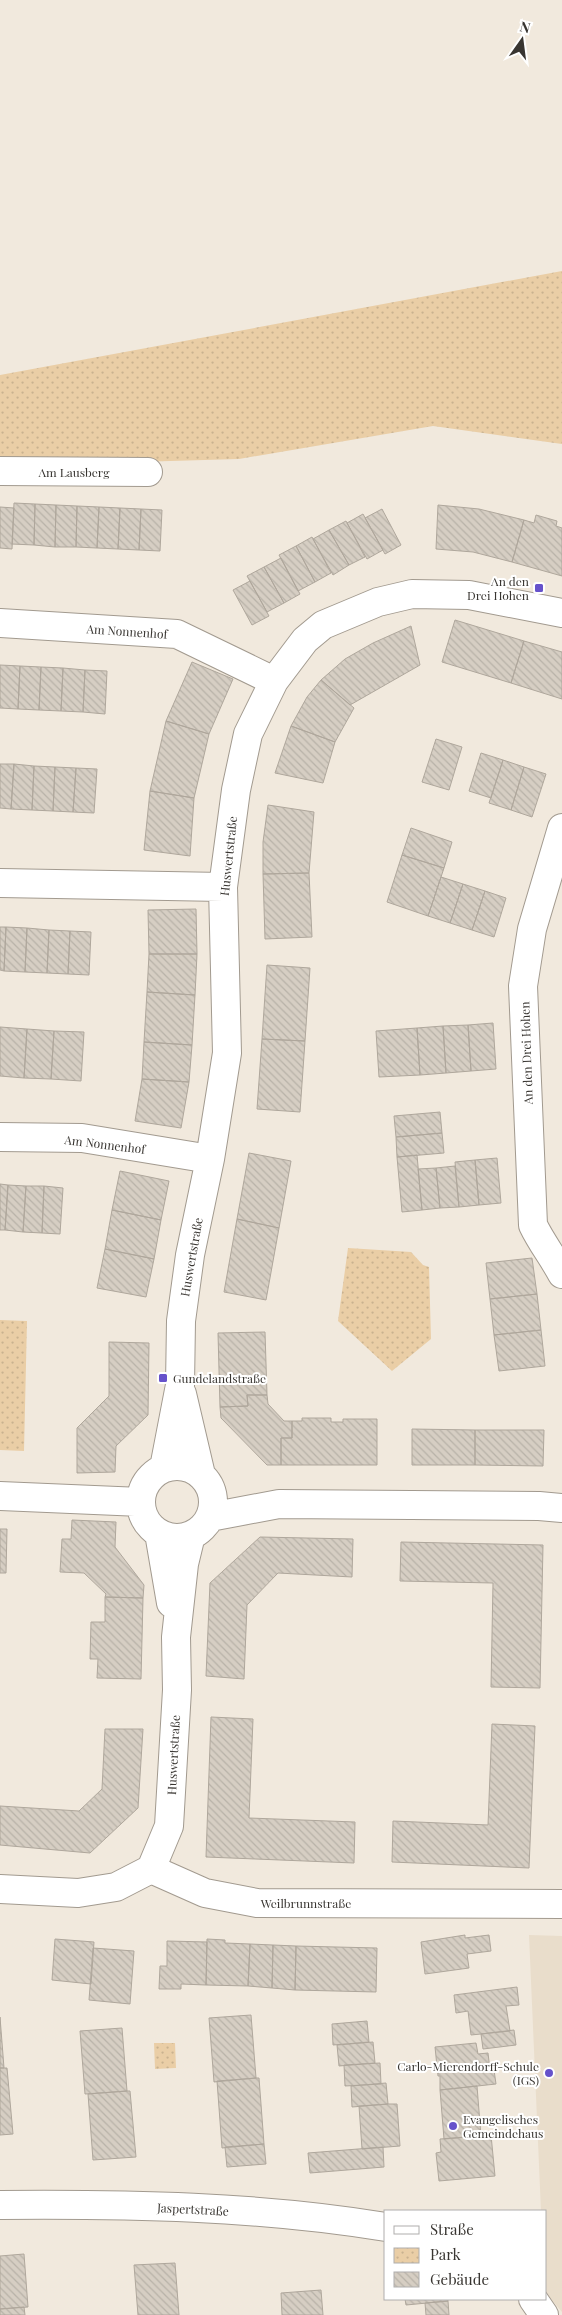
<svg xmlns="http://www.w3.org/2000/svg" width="562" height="2315" viewBox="0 0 562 2315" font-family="'Playfair Display',serif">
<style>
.built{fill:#e9ddcb}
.park{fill:url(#park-dots)}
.building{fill:url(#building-back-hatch);stroke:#afa79c}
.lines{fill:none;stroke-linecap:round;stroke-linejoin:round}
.minor-casing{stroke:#a29a8f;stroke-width:30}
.minor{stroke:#fff;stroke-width:28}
.poi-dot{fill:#6652cb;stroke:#fff;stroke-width:2}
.labels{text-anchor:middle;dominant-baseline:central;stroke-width:4;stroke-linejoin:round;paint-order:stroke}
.street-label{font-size:12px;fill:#383531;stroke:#fff}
.poi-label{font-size:12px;fill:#383531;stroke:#fff;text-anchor:end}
</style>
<defs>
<pattern id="park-dots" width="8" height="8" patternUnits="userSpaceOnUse" patternTransform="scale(1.25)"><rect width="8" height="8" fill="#eacea6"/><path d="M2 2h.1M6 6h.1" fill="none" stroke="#c9b28f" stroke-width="1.8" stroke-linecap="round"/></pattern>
<pattern id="building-back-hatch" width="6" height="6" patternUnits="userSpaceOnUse" patternTransform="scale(1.25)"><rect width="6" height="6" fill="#d6cec3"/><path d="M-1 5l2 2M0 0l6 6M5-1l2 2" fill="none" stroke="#b8b2a8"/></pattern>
</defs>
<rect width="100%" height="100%" fill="#f1e9dd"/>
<path class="built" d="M 529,1935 L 562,1936 L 562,2312 L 546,2293 L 546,2211 L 541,2211 Z"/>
<path class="park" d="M 562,271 L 562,444 L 433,426 L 239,459 L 136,462 L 0,459 L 0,375 Z
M 348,1248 L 411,1252 L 423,1265 L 429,1267 L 431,1339 L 392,1371 L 338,1321 Z
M 0,1320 L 27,1321 L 24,1451 L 0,1450 Z
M 154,2043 L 175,2043 L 176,2068 L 155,2069 Z"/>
<path class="building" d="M 14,503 L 35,504 L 34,545 L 12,544 Z
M 35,504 L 56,505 L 55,547 L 34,545 Z
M 56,505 L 77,506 L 76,547 L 55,547 Z
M 438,505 L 479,509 L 524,520 L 512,562 L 473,552 L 436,549 Z
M 77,506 L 99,507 L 97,548 L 76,547 Z
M 0,507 L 14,508 L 12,549 L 0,548 Z
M 99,507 L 120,508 L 118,549 L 97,548 Z
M 120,508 L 141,509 L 139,550 L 118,549 Z
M 141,509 L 162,510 L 160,551 L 139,550 Z
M 382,509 L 401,545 L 385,554 L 365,518 Z
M 363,514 L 383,550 L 367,559 L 347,523 Z
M 536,515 L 557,521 L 556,526 L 562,528 L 562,576 L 512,562 L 524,520 L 534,523 Z
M 346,521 L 365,557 L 349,565 L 329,530 Z
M 329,530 L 349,565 L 333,575 L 313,539 Z
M 312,537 L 331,573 L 315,582 L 296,546 Z
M 296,546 L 315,582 L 298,591 L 279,555 Z
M 281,558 L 300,594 L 284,603 L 264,567 Z
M 264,567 L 284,603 L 267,612 L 247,576 Z
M 250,581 L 269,616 L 252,625 L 233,590 Z
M 455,620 L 524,641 L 511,683 L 442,662 Z
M 411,626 L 420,665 L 350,705 L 321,680 L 345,659 L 373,643 Z
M 524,641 L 562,652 L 562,699 L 511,683 Z
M 192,662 L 233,679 L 209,734 L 166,721 Z
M 0,665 L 20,666 L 18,709 L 0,708 Z
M 20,666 L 41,667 L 39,710 L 18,709 Z
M 41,667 L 63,668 L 61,711 L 39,710 Z
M 63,668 L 85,670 L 83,712 L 61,711 Z
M 85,670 L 107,671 L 105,714 L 83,712 Z
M 321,680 L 354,708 L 335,742 L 291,726 L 307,697 Z
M 166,721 L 209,734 L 194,798 L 150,791 Z
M 291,726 L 335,742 L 323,783 L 275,773 Z
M 436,739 L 462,747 L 449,790 L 422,782 Z
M 481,753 L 503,760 L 491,798 L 469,791 Z
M 503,760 L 524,767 L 511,810 L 489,803 Z
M 0,764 L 14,764 L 11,809 L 0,808 Z
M 14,764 L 34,766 L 32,810 L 11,809 Z
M 34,766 L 55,767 L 53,811 L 32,810 Z
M 55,767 L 76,768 L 73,812 L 53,811 Z
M 524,767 L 546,774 L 532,817 L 511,810 Z
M 76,768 L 97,769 L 94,813 L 73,812 Z
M 150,791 L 194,798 L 190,856 L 144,850 Z
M 268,805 L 314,812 L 309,873 L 263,874 L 263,842 Z
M 411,828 L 452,842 L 444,868 L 402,855 Z
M 402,855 L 444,868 L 428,916 L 387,902 Z
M 309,873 L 312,937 L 265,939 L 263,874 Z
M 441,877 L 463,884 L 450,923 L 428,916 Z
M 463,884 L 485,891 L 472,930 L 450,923 Z
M 485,891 L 506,898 L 494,937 L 472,930 Z
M 196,909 L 197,954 L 149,954 L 148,910 Z
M 0,927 L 6,927 L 4,971 L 0,970 Z
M 6,927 L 27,928 L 25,972 L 4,971 Z
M 27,928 L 49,930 L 47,973 L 25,972 Z
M 49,930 L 70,931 L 68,974 L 47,973 Z
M 70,931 L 91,932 L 89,975 L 68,974 Z
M 149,954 L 197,954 L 195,995 L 147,992 Z
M 267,965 L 310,968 L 305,1041 L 262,1039 Z
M 147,992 L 195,995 L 192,1045 L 144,1042 Z
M 493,1023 L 496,1069 L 471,1071 L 468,1025 Z
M 468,1025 L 471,1071 L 446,1073 L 443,1026 Z
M 443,1026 L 446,1073 L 420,1075 L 417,1028 Z
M 0,1027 L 27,1029 L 24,1078 L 0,1076 Z
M 417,1028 L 420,1075 L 379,1077 L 376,1031 Z
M 27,1029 L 54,1031 L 51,1079 L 24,1078 Z
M 54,1031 L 84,1032 L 81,1081 L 51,1079 Z
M 262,1039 L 305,1041 L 300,1112 L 257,1109 Z
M 144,1042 L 192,1045 L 189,1082 L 142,1079 Z
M 142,1079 L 189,1082 L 181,1128 L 135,1121 Z
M 440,1112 L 442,1133 L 396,1137 L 394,1116 Z
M 442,1133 L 444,1153 L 397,1157 L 396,1137 Z
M 249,1153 L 291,1161 L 279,1228 L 237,1219 Z
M 417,1155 L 422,1210 L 402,1212 L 397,1157 Z
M 497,1158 L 501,1203 L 479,1205 L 475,1160 Z
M 475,1160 L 479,1205 L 459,1207 L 455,1162 Z
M 455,1166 L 459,1207 L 440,1208 L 436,1168 Z
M 436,1168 L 440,1208 L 422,1210 L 418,1169 Z
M 120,1171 L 169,1181 L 161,1220 L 112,1210 Z
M 0,1184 L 8,1185 L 5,1230 L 0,1230 Z
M 8,1185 L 26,1186 L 23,1232 L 5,1230 Z
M 26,1186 L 44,1186 L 42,1233 L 23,1232 Z
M 44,1186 L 63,1188 L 60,1234 L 42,1233 Z
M 112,1210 L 161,1220 L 154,1259 L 105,1249 Z
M 237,1219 L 279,1228 L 266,1300 L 224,1292 Z
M 105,1249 L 154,1259 L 146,1297 L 97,1288 Z
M 532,1258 L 537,1294 L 490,1299 L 486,1263 Z
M 537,1294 L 541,1330 L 494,1335 L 490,1299 Z
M 541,1330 L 545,1366 L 499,1371 L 494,1335 Z
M 265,1332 L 267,1395 L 247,1395 L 248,1406 L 220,1407 L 218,1333 Z
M 109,1342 L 149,1343 L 148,1415 L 116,1446 L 115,1472 L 77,1473 L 77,1428 L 109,1396 Z
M 247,1395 L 267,1395 L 268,1404 L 284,1421 L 292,1421 L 292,1438 L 281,1438 L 281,1465 L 267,1465 L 221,1418 L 220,1407 L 248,1406 Z
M 302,1418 L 331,1418 L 331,1422 L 343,1422 L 343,1419 L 377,1419 L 377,1465 L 281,1465 L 281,1438 L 292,1438 L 292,1421 L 302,1421 Z
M 412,1429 L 475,1430 L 475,1465 L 412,1465 Z
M 475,1430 L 544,1430 L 543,1466 L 475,1465 Z
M 72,1520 L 116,1522 L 115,1547 L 144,1585 L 143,1598 L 105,1597 L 106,1594 L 84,1573 L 60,1572 L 62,1539 L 71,1539 Z
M 0,1529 L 7,1529 L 6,1573 L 0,1573 Z
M 260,1537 L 353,1539 L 352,1577 L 278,1573 L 247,1605 L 244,1679 L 206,1676 L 210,1583 Z
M 401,1542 L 543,1545 L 540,1688 L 491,1687 L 493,1583 L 400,1581 Z
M 105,1597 L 143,1598 L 141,1679 L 97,1678 L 98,1659 L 90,1659 L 91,1622 L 105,1622 Z
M 211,1717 L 253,1719 L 249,1818 L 355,1822 L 354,1863 L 206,1857 Z
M 492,1724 L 535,1726 L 529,1868 L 392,1862 L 393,1821 L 488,1825 Z
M 105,1729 L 143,1729 L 138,1808 L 90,1853 L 0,1845 L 0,1806 L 79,1811 L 102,1789 Z
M 465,1935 L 465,1938 L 489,1935 L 491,1951 L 467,1954 L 469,1968 L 425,1974 L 421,1942 Z
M 55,1939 L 94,1942 L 91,1984 L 52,1980 Z
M 207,1939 L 225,1940 L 225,1943 L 250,1944 L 248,1986 L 206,1985 Z
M 167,1941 L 207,1942 L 206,1985 L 181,1984 L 181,1989 L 159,1989 L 160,1966 L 167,1966 Z
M 250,1944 L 273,1945 L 272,1988 L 248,1986 Z
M 273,1945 L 296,1946 L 295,1990 L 272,1988 Z
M 296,1946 L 377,1948 L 376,1992 L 295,1990 Z
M 93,1948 L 134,1951 L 130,2004 L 89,2000 Z
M 517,1987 L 519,2005 L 506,2006 L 510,2031 L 471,2035 L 468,2011 L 456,2013 L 454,1995 Z
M 251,2015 L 256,2078 L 214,2082 L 209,2018 Z
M 0,2017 L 4,2068 L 0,2068 Z
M 367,2021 L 369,2042 L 333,2045 L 332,2024 Z
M 122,2028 L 127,2091 L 85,2094 L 80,2031 Z
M 514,2030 L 516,2045 L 483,2049 L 481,2034 Z
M 373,2042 L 375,2063 L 339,2066 L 337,2045 Z
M 476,2043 L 478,2054 L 488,2053 L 490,2070 L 494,2070 L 496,2084 L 440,2090 L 440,2076 L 438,2076 L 435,2047 Z
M 380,2063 L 381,2084 L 345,2086 L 344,2065 Z
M 0,2068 L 7,2068 L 13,2134 L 0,2135 Z
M 256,2078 L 259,2078 L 264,2144 L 222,2148 L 217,2081 Z
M 386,2083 L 388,2104 L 352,2107 L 351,2086 Z
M 477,2086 L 481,2136 L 444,2139 L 440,2090 Z
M 127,2091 L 130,2091 L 136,2157 L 93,2160 L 88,2094 Z
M 388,2104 L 397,2104 L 400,2146 L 362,2149 L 359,2106 Z
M 491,2135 L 495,2176 L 439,2181 L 436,2153 L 441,2152 L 440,2139 Z
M 264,2144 L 266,2164 L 227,2167 L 225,2147 Z
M 383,2147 L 384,2167 L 310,2173 L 308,2153 Z
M 24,2254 L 28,2307 L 0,2309 L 0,2256 Z
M 175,2263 L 179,2315 L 138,2315 L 134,2265 Z
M 321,2290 L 323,2315 L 282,2315 L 281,2293 Z
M 405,2299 L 448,2299 L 448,2301 L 406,2305 Z
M 448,2301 L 449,2315 L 426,2315 L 425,2303 Z
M 24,2307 L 25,2315 L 0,2315 L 0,2309 Z"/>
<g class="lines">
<g class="minor-casing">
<path id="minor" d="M 0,471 L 148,472
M 0,623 L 177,634 L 274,681
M 562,828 L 532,929 L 523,986 L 533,1225 C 541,1242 553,1257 562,1274
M 0,883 L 223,887
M 0,1137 L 82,1138 L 210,1159
M 182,1394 L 201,1475
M141 1502a36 36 0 1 1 72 0a36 36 0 1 1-72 0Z
M 164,1468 L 180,1385 L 181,1321 L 190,1255 L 210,1159 L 227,1053 L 223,887 L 236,790 L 248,734 L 274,681 L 305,640 L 323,625 L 378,602 L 412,594 L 469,595 L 562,613
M 0,1496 L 141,1502
M 210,1517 L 279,1504 L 539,1506 L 562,1508
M 159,1533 L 171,1603
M 151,1869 L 205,1893 L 257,1903 L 562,1904
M 151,1869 L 169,1826 L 177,1690 L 176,1637 L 184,1564 L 191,1535
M 0,1889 L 78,1893 L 116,1887 L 151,1869
M 0,2205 C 128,2204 259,2206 386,2227
M 533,2299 L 544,2315"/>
</g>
<use href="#minor" class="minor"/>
</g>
<g class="poi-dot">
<rect x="534" y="583" width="10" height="10" rx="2.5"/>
<rect x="158" y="1373" width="10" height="10" rx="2.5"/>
<circle cx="549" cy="2073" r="5"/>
<circle cx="453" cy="2126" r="5"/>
</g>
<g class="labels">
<g class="street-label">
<text x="74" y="472">Am Lausberg</text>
<text transform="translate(127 631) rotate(4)">Am Nonnenhof</text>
<text transform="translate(228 856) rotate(-84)">Huswertstraße</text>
<text transform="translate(526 1053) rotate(-92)">An den Drei Hohen</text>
<text transform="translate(105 1144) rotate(7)">Am Nonnenhof</text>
<text transform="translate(191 1257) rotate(-80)">Huswertstraße</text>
<text transform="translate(173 1755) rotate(-87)">Huswertstraße</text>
<text x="306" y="1903">Weilbrunnstraße</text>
<text transform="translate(193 2209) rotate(3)">Jaspertstraße</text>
</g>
<g class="poi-label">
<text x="529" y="581">An den<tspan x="529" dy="14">Drei Hohen</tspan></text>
<text x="173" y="1378" text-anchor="start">Gundelandstraße</text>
<text x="539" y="2066">Carlo-Mierendorff-Schule<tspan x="539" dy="14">(IGS)</tspan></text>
<text x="463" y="2119" text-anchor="start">Evangelisches<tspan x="463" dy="14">Gemeindehaus</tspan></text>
</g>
</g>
<rect x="384" y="2210" width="162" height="90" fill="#ffffff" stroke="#afaead"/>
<rect x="394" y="2226" width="25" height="8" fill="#ffffff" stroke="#afaead"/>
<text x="430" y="2235" font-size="15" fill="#383531">Straße</text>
<rect x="394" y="2248" width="25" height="15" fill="url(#park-dots)" stroke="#afaead"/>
<text x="430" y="2260" font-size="15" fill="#383531">Park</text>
<rect x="394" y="2272" width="25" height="15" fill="url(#building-back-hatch)" stroke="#afaead"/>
<text x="430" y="2285" font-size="15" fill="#383531">Gebäude</text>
<g transform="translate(522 40) rotate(14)" stroke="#ffffff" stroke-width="4" paint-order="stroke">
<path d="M0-4L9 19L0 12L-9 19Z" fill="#383531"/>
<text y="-8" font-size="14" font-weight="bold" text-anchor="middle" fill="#383531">N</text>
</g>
</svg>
